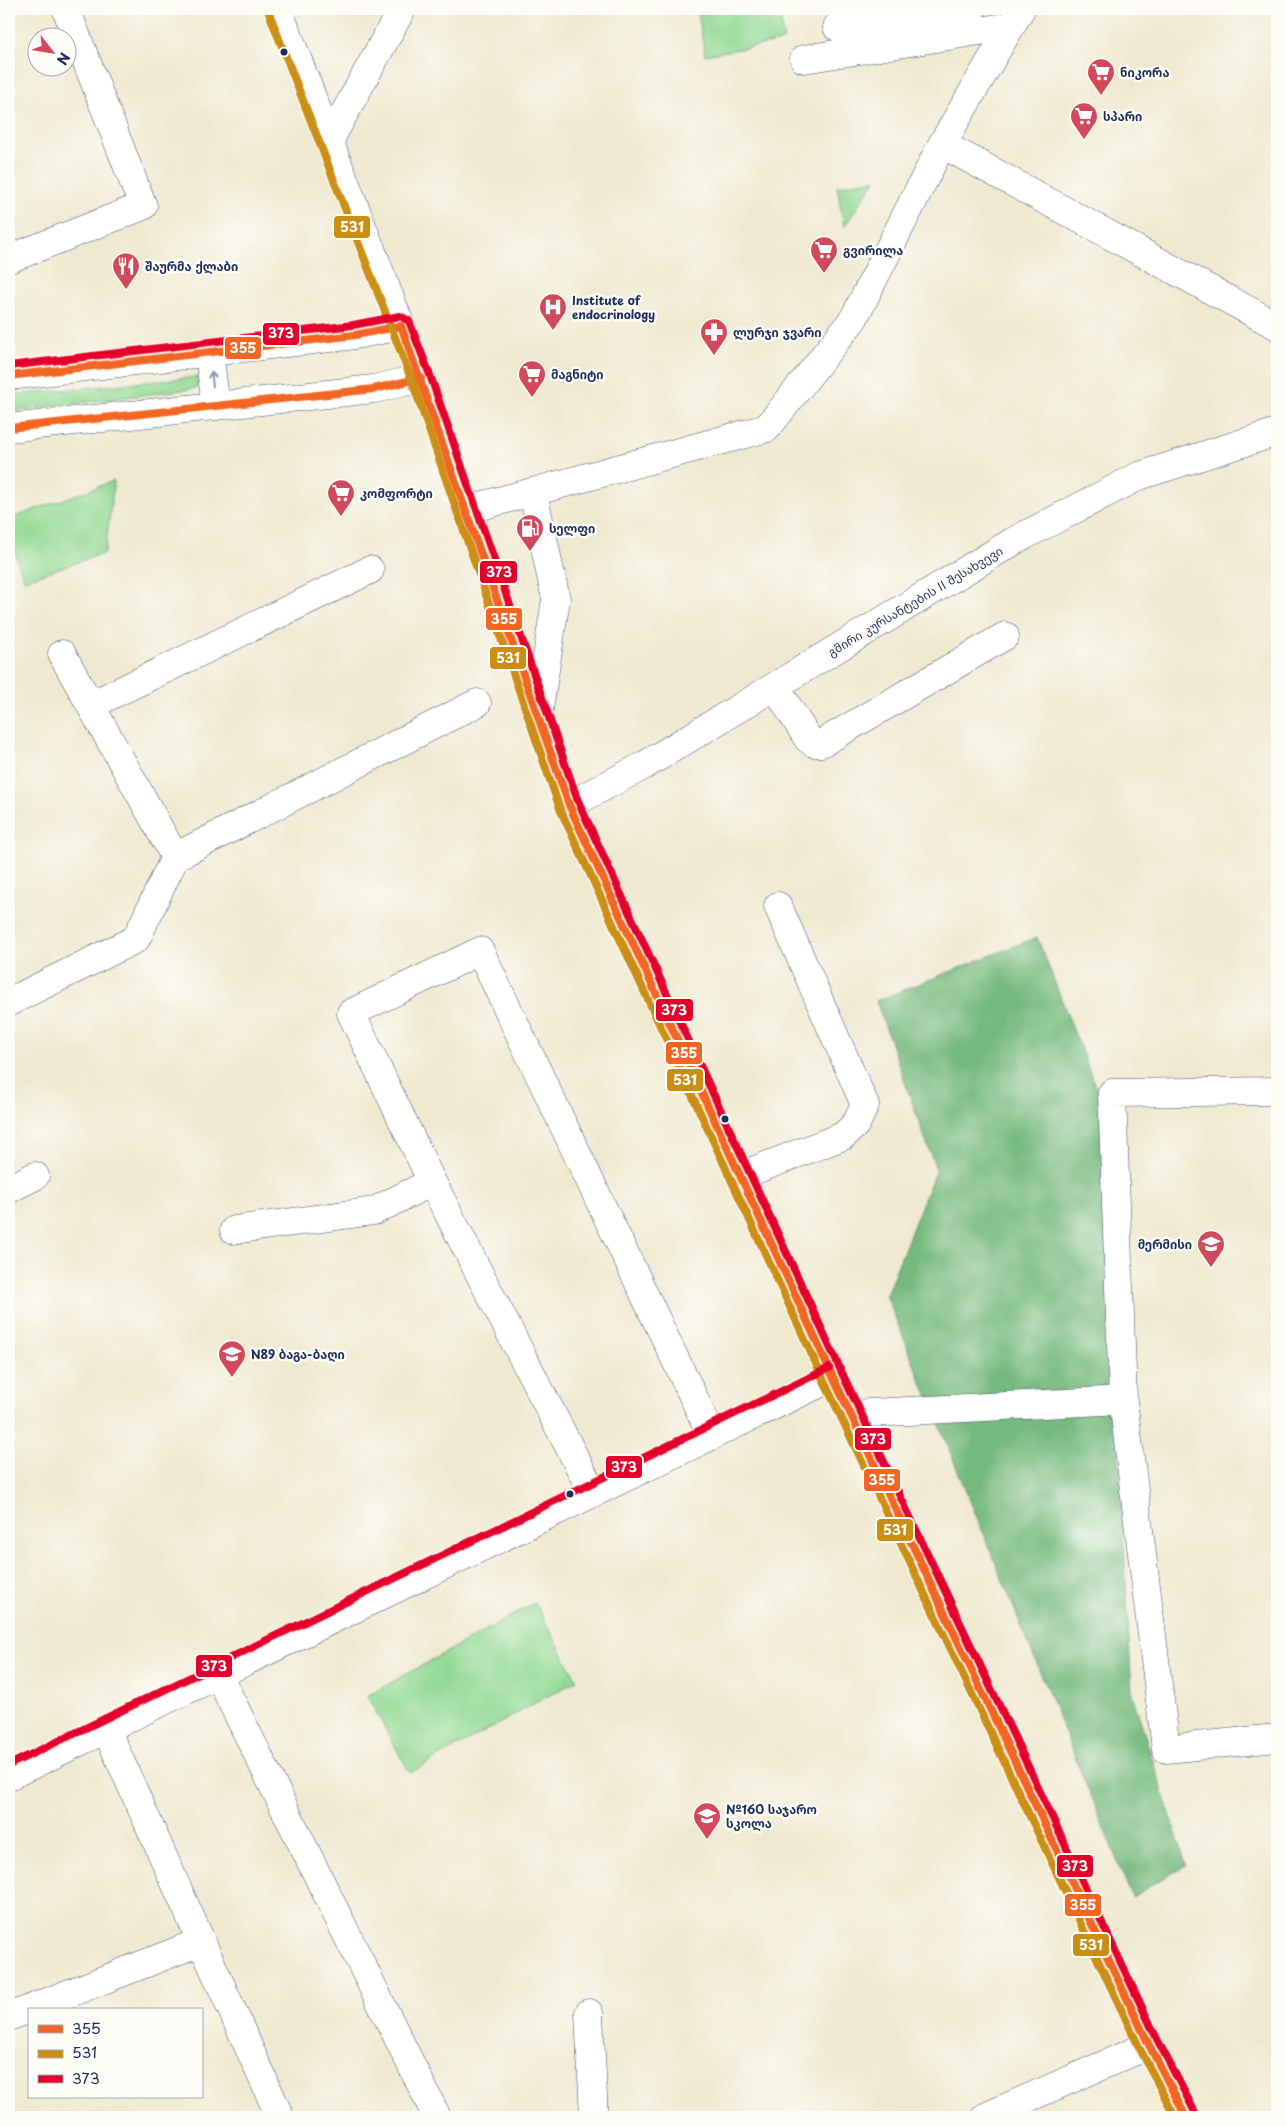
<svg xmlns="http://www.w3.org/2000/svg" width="1286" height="2126" viewBox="0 0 1286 2126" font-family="'Playpen Sans','Noto Sans Georgian',sans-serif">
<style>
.green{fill:#92d993;stroke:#568478}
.forest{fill:#75b97d;stroke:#48746e}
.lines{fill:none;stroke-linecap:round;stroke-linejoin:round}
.minor-casing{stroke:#3b4b6f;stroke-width:29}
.major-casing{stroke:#3b4b6f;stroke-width:29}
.minor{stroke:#fff;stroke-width:28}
.major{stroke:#fff;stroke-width:28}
.bus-1-casing{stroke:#fdfcf7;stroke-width:11}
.bus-2-casing{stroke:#fdfcf7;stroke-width:11}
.bus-3-casing{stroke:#fdfcf7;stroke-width:11}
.bus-1{stroke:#f26522;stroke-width:8}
.bus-2{stroke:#cb8e13;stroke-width:8}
.bus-3{stroke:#e4002b;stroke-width:8}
.oneway{stroke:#8d97ae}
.bus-dot{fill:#1b2f5e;stroke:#fdfcf7;stroke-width:2}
.labels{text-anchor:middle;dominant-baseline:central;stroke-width:5;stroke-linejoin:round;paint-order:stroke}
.poi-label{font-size:12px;font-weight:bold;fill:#1b2f5e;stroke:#fdfcf7;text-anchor:start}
.street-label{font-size:12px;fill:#1b2f5e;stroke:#fdfcf7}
.line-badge{stroke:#fdfcf7;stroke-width:2}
.badge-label{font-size:14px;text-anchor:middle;font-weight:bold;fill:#fff}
</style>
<rect width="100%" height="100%" fill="#fdfcf7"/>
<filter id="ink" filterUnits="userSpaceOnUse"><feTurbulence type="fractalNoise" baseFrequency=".02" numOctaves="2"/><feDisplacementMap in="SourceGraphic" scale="10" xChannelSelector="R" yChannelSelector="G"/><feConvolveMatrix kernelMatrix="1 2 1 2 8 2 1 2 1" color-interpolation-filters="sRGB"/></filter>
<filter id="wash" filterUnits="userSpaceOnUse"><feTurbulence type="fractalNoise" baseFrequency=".0096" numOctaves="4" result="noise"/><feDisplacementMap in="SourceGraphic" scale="20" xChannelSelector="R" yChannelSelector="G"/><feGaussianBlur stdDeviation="1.12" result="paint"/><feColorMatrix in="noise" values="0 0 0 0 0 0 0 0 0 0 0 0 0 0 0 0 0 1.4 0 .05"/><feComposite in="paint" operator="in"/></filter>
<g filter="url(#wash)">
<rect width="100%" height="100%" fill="#efe9cf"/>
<path class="green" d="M 718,9 L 779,9 L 784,41 L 705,55 L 698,12 Z
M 876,179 L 844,227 L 837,186 Z
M 197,377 L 197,388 L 9,412 L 9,395 Z
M 114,481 L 105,553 L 24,580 L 9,536 L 9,519 Z
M 535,1603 L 577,1680 L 410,1773 L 367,1696 Z"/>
<path class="forest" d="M 1037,937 L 1100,1098 L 1132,1694 L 1186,1865 L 1132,1897 L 886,1295 L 936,1169 L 876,1001 Z"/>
</g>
<g filter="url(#ink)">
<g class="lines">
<g class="minor-casing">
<path id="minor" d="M 837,27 L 972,9
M 804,59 L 1011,26
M 329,141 L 402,9
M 942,144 L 1277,326
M 9,259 L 143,206 L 66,9
M 533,492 L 556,599 L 538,715
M 466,510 L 767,428 L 854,318 L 942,144 L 1021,9
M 775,686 L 808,739 L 813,743 L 822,743 L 1005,636
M 91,705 L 370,570
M 569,805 L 645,765 L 1014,541 L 1139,476 L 1277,432
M 175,857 L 477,703
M 9,1002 L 136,939 L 175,857 L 62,654
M 1277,1091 L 1112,1093 L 1123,1400 L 1166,1749 L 1277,1738
M 740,1176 L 843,1136 L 856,1124 L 865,1105 L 778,906
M 432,1182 L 351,1013 L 480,951 L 712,1436
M 9,1189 L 35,1176
M 234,1230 L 374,1211 L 432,1182 L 593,1493
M 851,1414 L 1123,1400
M 218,1674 L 437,2117
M 106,1729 L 280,2117
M 9,1776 L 833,1377
M 589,2013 L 594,2117
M 9,2017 L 200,1942
M 985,2117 L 1149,2045"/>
</g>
<g class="major-casing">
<path id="major" d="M 278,9 L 421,378 L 569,805 L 833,1377 L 1149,2045 L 1186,2117
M 209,353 L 216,406
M 9,376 L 355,335 L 401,326
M 9,428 L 374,389 L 421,378"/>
</g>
<use href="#minor" class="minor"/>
<use href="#major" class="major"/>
<g class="bus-1-casing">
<path id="bus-1" d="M 9,376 L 355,335 L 401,326 L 569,805 L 833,1377 L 1149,2045 L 1186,2117
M 9,428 L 374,389 L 421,378"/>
</g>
<g class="bus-2-casing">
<path id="bus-2" d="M 269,13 L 412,381 L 560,809 L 824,1381 L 1140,2049 L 1175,2117"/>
</g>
<g class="bus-3-casing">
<path id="bus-3" d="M 9,366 L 353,325 L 400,316 L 409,321 L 430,375 L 578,801 L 842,1373 L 1158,2041 L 1195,2112
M 9,1765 L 829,1368"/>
</g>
<use href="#bus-1" class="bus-1"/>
<use href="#bus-2" class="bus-2"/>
<use href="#bus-3" class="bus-3"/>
</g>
<defs><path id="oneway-shaft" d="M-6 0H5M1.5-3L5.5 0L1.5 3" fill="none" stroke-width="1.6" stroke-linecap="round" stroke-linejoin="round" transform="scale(1.25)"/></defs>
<use class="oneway" href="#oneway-shaft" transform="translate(212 379) rotate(-97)"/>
</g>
<defs>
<g id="supermarket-pin" transform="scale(1.4375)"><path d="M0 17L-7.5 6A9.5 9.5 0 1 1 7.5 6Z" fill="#d1495b" stroke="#fdfcf7"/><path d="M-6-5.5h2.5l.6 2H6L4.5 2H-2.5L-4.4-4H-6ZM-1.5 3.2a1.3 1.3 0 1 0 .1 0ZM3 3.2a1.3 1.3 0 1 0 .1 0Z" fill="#fff"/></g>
<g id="restaurant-pin" transform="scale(1.4375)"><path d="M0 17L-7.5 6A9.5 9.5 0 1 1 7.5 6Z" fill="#d1495b" stroke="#fdfcf7"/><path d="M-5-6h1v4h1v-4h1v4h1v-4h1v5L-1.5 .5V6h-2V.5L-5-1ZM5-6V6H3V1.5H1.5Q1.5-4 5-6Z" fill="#fff"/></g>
<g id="hospital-pin" transform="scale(1.4375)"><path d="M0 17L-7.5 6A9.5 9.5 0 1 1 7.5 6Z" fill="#d1495b" stroke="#fdfcf7"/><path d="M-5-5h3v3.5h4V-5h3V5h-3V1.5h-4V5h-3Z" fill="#fff"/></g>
<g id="pharmacy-pin" transform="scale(1.4375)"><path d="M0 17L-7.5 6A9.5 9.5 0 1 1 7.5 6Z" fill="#d1495b" stroke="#fdfcf7"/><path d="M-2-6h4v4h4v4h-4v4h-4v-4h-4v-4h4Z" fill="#fff"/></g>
<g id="fuel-pin" transform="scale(1.4375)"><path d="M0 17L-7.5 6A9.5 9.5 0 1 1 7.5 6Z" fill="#d1495b" stroke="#fdfcf7"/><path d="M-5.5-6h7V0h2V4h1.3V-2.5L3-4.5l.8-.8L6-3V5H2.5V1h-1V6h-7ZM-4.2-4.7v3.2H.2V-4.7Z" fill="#fff"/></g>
<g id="university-pin" transform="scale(1.4375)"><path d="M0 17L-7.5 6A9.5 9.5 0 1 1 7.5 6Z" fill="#d1495b" stroke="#fdfcf7"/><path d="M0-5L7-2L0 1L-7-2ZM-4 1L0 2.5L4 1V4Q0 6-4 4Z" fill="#fff"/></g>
<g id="school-pin" transform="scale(1.4375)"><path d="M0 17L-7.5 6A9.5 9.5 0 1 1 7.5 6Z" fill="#d1495b" stroke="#fdfcf7"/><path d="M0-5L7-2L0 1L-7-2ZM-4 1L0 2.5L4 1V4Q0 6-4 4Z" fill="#fff"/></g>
</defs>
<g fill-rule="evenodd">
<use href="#supermarket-pin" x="1101" y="72"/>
<use href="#supermarket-pin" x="1084" y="116"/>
<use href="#supermarket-pin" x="824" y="250"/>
<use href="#restaurant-pin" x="126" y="266"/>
<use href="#hospital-pin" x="553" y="307"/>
<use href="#pharmacy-pin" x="714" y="332"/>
<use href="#supermarket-pin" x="532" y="374"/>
<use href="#supermarket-pin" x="341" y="493"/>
<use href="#fuel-pin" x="530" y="528"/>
<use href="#university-pin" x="1211" y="1244"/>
<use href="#school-pin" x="232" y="1354"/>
<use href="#school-pin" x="707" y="1816"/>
</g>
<g class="bus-dot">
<circle cx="284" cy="52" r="4.5"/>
<circle cx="725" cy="1119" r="4.5"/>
<circle cx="570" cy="1494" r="4.5"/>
</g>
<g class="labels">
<g class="poi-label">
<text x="1120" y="72">ნიკორა</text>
<text x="1103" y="116">სპარი</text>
<text x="843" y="250">გვირილა</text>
<text x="145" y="266">შაურმა ქლაბი</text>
<text x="572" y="300">Institute of<tspan x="572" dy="14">endocrinology</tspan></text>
<text x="733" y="332">ლურჯი ჯვარი</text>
<text x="551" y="374">მაგნიტი</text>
<text x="360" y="493">კომფორტი</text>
<text x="549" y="528">სელფი</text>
<text x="1192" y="1244" text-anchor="end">მერმისი</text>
<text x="251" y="1354">N89 ბაგა-ბაღი</text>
<text x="726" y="1809">№160 საჯარო<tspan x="726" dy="14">სკოლა</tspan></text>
</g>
<g class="street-label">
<text transform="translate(915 601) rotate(-31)">გმირი კურსანტების II შესახვევი</text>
</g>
</g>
<g class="line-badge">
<rect x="333" y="215" width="38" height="24" rx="5" fill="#cb8e13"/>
<rect x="262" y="322" width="38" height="24" rx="5" fill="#e4002b"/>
<rect x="224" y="336" width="38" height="24" rx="5" fill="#f26522"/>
<rect x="479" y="560" width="39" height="24" rx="5" fill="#e4002b"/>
<rect x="485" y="607" width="38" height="24" rx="5" fill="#f26522"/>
<rect x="489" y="646" width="38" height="24" rx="5" fill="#cb8e13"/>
<rect x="655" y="998" width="39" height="24" rx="5" fill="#e4002b"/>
<rect x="665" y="1041" width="38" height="24" rx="5" fill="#f26522"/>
<rect x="666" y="1068" width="38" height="24" rx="5" fill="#cb8e13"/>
<rect x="854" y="1427" width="38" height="24" rx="5" fill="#e4002b"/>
<rect x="605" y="1455" width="38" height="24" rx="5" fill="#e4002b"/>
<rect x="863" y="1468" width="38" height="24" rx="5" fill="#f26522"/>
<rect x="876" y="1518" width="38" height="24" rx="5" fill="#cb8e13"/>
<rect x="195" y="1654" width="38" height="24" rx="5" fill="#e4002b"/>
<rect x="1056" y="1854" width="38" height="24" rx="5" fill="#e4002b"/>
<rect x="1064" y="1893" width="38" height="24" rx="5" fill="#f26522"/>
<rect x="1072" y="1933" width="38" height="24" rx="5" fill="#cb8e13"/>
</g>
<g class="badge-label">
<text x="352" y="232">531</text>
<text x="281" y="338">373</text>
<text x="243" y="353">355</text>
<text x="499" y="577">373</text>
<text x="504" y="624">355</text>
<text x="508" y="663">531</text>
<text x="674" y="1015">373</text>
<text x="684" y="1058">355</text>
<text x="685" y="1085">531</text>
<text x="873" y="1444">373</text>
<text x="624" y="1472">373</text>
<text x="882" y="1485">355</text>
<text x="895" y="1535">531</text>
<text x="214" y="1671">373</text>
<text x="1075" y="1871">373</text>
<text x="1083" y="1910">355</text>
<text x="1091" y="1950">531</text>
</g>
<rect width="1286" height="2126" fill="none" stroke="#fdfcf7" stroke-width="30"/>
<rect x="28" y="2008" width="175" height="90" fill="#fdfcf7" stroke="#a3aaba"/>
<rect x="38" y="2025" width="25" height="8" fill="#f26522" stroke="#a3aaba"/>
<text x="72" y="2034" font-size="15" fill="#1b2f5e">355</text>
<rect x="38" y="2050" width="25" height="8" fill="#cb8e13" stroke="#a3aaba"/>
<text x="72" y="2058" font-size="15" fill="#1b2f5e">531</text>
<rect x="38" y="2075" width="25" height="8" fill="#e4002b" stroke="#a3aaba"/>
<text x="72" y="2084" font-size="15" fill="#1b2f5e">373</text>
<g transform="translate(52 52) rotate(121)"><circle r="24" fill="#fdfcf7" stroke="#a3aaba"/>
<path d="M0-4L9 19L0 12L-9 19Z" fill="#d1495b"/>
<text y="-8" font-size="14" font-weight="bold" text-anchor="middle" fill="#1b2f5e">N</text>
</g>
</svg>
